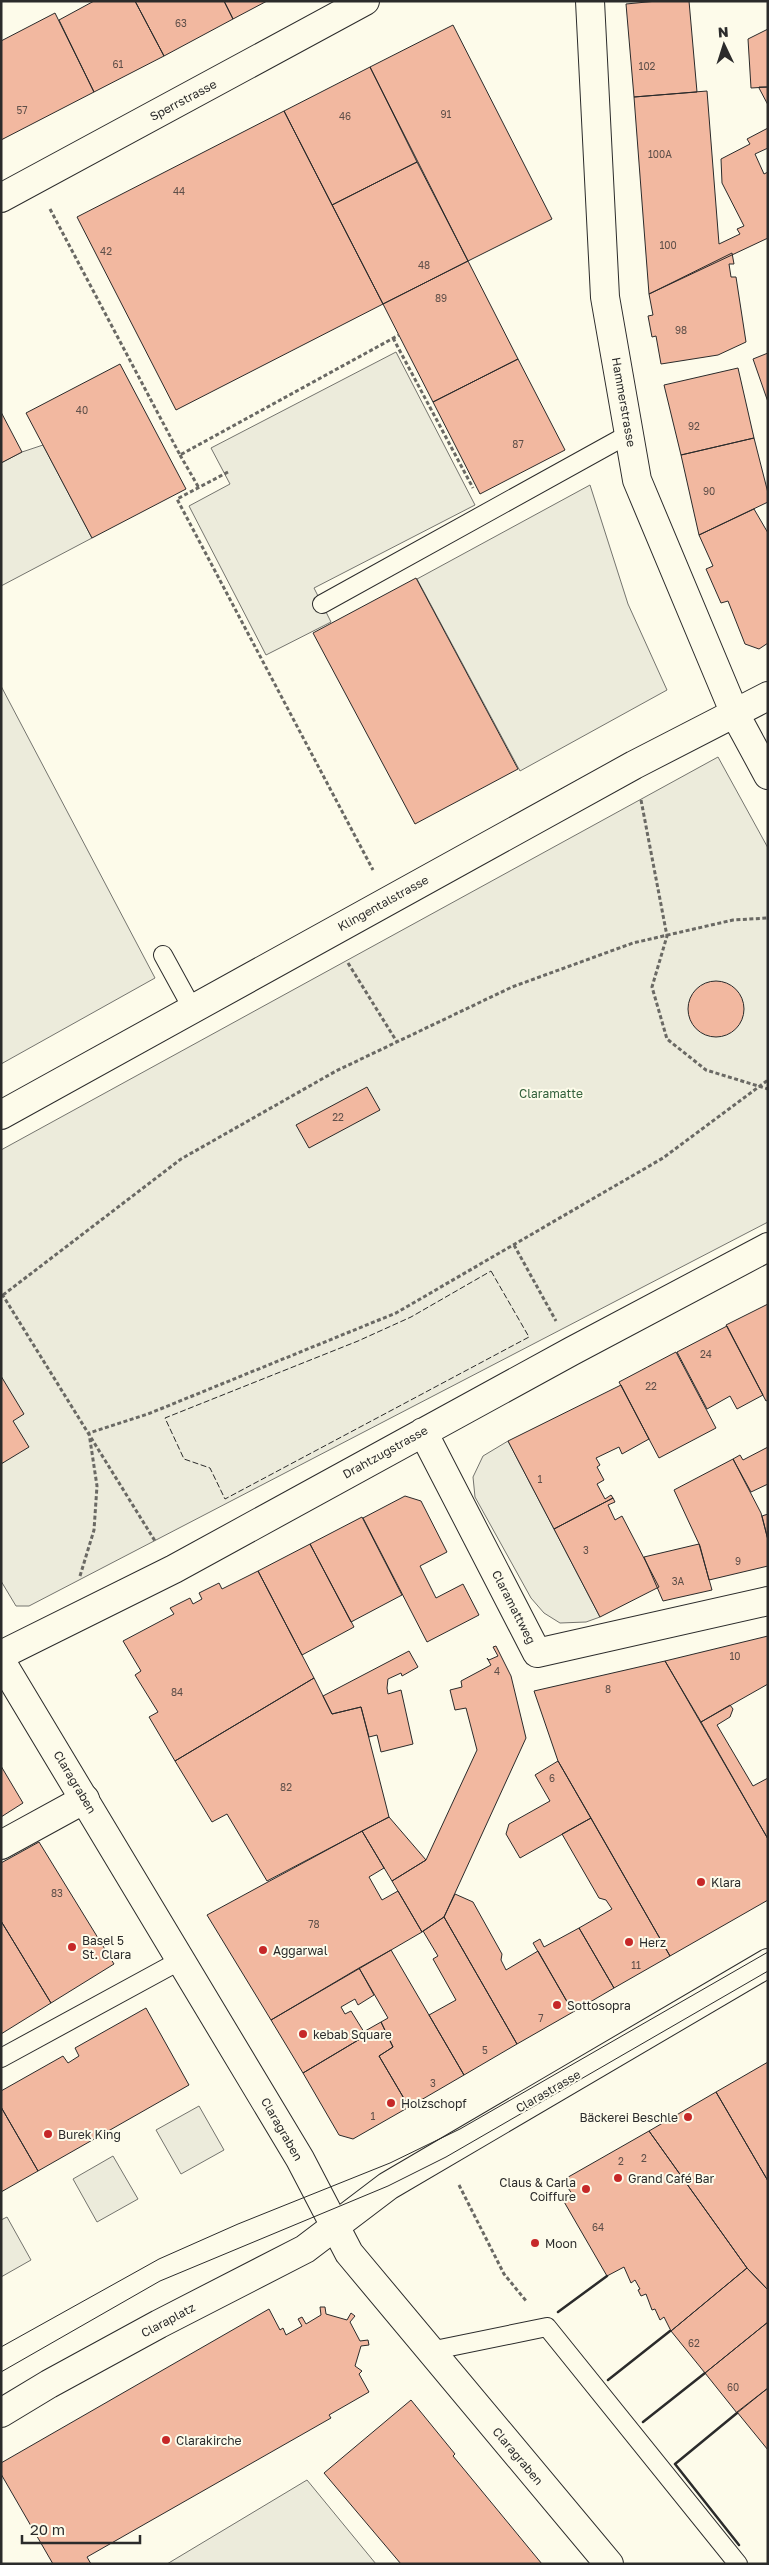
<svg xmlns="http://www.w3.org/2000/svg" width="769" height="2565" viewBox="0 0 769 2565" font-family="'Golos Text',sans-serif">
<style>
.green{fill:#ecebdb;stroke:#74746e}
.building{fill:#f2b8a0;stroke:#2b2b2b}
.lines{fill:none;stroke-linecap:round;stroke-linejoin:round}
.lane-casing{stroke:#2b2b2b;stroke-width:20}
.street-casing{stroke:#2b2b2b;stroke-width:30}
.secondary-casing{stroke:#2b2b2b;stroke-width:30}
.path{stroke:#6a6964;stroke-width:3;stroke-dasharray:4 2.5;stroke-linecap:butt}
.lane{stroke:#fdfbea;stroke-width:18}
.street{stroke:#fdfbea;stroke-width:28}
.secondary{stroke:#fdfbea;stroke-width:28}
.tram{stroke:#2b2b2b;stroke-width:1}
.fence{stroke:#2b2b2b;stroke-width:1;stroke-dasharray:6 2.5;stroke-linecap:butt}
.wall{stroke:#2b2b2b;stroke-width:2.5}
.poi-dot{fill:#c62828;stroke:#fdfbea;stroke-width:2}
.labels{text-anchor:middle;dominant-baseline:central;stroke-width:4;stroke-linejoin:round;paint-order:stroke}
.number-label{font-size:10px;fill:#5d4e48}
.street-label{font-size:12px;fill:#2b2b2b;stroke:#fdfbea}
.park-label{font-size:12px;fill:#34623c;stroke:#fdfbea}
.poi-label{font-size:12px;fill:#2b2b2b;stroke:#fdfbea;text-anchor:start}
</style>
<rect width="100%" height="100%" fill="#fdfbea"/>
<path class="green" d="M 396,352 L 475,505 L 314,588 L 331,622 L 266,655 L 189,506 L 230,484 L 211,448 Z
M 43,445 L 92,538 L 1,586 L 1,463 L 22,452 Z
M 590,485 L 628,604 L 667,690 L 520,771 L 417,579 Z
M 1,686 L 155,978 L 1,1064 Z
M 718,757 L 768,848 L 768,1222 L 29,1606 L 16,1606 L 1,1581 L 1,1150 Z
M 508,1441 L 600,1617 L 586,1622 L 560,1623 L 544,1613 L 531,1598 L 475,1497 L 473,1477 L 483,1456 Z
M 199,2106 L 224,2150 L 181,2174 L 156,2130 Z
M 113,2156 L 138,2199 L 97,2222 L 73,2179 Z
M 7,2217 L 31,2260 L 1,2277 L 1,2220 Z
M 307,2480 L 376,2564 L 167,2564 Z"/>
<path class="building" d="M 94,1 L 135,1 L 164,56 L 94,92 L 59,20 Z
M 135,1 L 224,1 L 233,19 L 164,56 Z
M 224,1 L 267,1 L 233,19 Z
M 657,1 L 689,1 L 697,92 L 634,97 L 626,4 Z
M 55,13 L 94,92 L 1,140 L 1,41 Z
M 453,25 L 552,219 L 468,261 L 370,67 Z
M 768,29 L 768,87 L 751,88 L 748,39 Z
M 370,67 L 417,162 L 332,205 L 284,111 Z
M 759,87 L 768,87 L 768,105 L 759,88 Z
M 707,91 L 719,244 L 740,234 L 737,229 L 744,226 L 722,183 L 721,159 L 750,144 L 747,139 L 768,128 L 768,148 L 755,154 L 764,174 L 768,172 L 768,238 L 649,294 L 634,97 Z
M 284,111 L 383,304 L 176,410 L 77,217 Z
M 417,162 L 468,261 L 383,304 L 332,205 Z
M 732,253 L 734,264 L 729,264 L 731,277 L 736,277 L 746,342 L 718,355 L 661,364 L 656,336 L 652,337 L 648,316 L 653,315 L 649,294 Z
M 468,261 L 518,359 L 433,402 L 383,304 Z
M 768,353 L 768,402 L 753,359 Z
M 518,359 L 565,450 L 480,494 L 433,402 Z
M 120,364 L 186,489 L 92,538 L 26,413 Z
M 738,368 L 754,438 L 681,455 L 664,385 Z
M 1,412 L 22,452 L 1,463 Z
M 754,438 L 768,493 L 768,502 L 699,535 L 681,455 Z
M 754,509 L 768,533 L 768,643 L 759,649 L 745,644 L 728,601 L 721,603 L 706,569 L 713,566 L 699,535 Z
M 416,578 L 518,769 L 415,824 L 313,633 Z
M688 1009a28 28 0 1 1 56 0a28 28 0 1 1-56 0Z
M 367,1087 L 380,1110 L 309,1148 L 296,1125 Z
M 768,1304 L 768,1400 L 766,1401 L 726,1325 Z
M 727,1326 L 763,1395 L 737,1409 L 730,1396 L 707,1409 L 677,1352 Z
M 676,1352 L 716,1428 L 659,1458 L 619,1382 Z
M 1,1376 L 24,1414 L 13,1421 L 29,1447 L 1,1464 Z
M 621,1385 L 649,1439 L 622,1454 L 619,1447 L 596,1458 L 600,1465 L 597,1467 L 604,1480 L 597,1484 L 605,1499 L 611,1495 L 613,1498 L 554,1529 L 508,1441 Z
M 768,1447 L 768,1484 L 751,1492 L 733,1459 L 740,1455 L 743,1460 Z
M 733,1459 L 761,1513 L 768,1540 L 768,1566 L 709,1580 L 700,1546 L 674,1490 Z
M 405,1496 L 421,1501 L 447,1552 L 420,1566 L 436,1598 L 463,1584 L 479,1615 L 427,1642 L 363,1518 Z
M 613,1498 L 615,1502 L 608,1505 L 615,1520 L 622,1516 L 659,1587 L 600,1617 L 554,1529 Z
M 768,1514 L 768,1540 L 762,1516 Z
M 362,1517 L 402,1595 L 351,1622 L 310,1544 Z
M 310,1544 L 354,1627 L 302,1655 L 258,1571 Z
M 699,1544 L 712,1590 L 663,1601 L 644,1557 Z
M 258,1571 L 314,1678 L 175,1761 L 149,1717 L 158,1712 L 135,1675 L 141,1671 L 123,1641 L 174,1614 L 170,1608 L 190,1598 L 193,1604 L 202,1599 L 199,1593 L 219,1583 L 222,1589 Z
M 768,1636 L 768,1684 L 701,1722 L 665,1661 Z
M 496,1646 L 511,1676 L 526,1738 L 444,1917 L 422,1932 L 392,1881 L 426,1860 L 477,1750 L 466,1708 L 455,1710 L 450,1690 L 462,1687 L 461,1681 L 491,1665 L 487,1658 L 489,1660 L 498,1656 L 493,1647 Z
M 409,1651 L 418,1667 L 402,1676 L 401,1673 L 388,1679 L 387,1688 L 388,1694 L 401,1690 L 413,1744 L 381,1752 L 377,1735 L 369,1737 L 361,1707 L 332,1714 L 323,1696 Z
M 665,1661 L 768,1839 L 768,1900 L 670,1956 L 558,1761 L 534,1691 Z
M 314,1678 L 332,1714 L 361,1707 L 389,1817 L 267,1881 L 227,1814 L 212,1822 L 175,1761 Z
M 730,1705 L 733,1709 L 730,1717 L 717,1725 L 753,1786 L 768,1778 L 768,1839 L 701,1722 Z
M 558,1761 L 591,1818 L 520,1858 L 506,1834 L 509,1824 L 550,1801 L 535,1775 Z
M 1,1766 L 23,1803 L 1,1817 Z
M 389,1817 L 426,1860 L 392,1881 L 362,1831 Z
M 591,1818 L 670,1956 L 614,1988 L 579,1928 L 612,1909 L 606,1900 L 599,1898 L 562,1834 Z
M 362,1831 L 384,1868 L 369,1877 L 382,1900 L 398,1891 L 422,1932 L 271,2020 L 207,1915 Z
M 39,1842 L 114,1964 L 51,2003 L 1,1921 L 1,1863 Z
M 455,1894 L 473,1902 L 502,1954 L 501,1960 L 506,1970 L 538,1951 L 573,2012 L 517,2044 L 444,1917 Z
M 444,1917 L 517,2044 L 464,2075 L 429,2015 L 456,2000 L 433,1959 L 438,1956 L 423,1931 Z
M 1,1921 L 51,2003 L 1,2034 Z
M 579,1928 L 614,1988 L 573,2012 L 533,1943 L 540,1939 L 544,1947 Z
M 391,1950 L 464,2075 L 409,2107 L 379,2056 L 393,2047 L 381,2022 L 388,2018 L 359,1968 Z
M 359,1968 L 374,1995 L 358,2005 L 355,1999 L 341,2007 L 345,2014 L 351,2011 L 364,2032 L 358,2035 L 360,2039 L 303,2073 L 271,2020 Z
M 146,2008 L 189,2085 L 38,2171 L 1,2107 L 1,2091 L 63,2056 L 68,2063 L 79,2056 L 75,2048 Z
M 381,2022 L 393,2047 L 379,2056 L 409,2107 L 353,2139 L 339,2135 L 303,2073 L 360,2039 L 358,2035 Z
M 768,2062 L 768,2181 L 716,2092 Z
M 716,2092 L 768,2181 L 768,2290 L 747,2268 L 649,2131 Z
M 1,2107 L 38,2171 L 1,2192 Z
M 649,2131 L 747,2268 L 671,2331 L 664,2317 L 660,2320 L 655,2309 L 652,2310 L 646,2294 L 641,2296 L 638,2290 L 640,2289 L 635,2280 L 631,2283 L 624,2267 L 607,2276 L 563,2200 L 572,2194 L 563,2180 Z
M 747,2268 L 768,2290 L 768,2322 L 705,2373 L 671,2331 Z
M 320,2307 L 325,2307 L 326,2314 L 347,2320 L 351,2313 L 355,2316 L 350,2322 L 360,2341 L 368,2340 L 369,2345 L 361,2346 L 355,2366 L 362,2371 L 359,2374 L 369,2392 L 329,2415 L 331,2418 L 87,2557 L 91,2564 L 53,2564 L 1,2474 L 1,2463 L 269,2309 L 280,2330 L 283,2328 L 286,2335 L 302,2326 L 298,2319 L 302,2317 L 306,2324 L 321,2315 Z
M 768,2322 L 768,2388 L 737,2413 L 705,2373 Z
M 768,2388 L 768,2450 L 737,2412 Z
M 411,2400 L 455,2454 L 453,2456 L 542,2564 L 401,2564 L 324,2473 Z"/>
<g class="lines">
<g class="lane-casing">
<path id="lane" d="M 322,604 L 629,434
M 163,955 L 192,1008
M 1,2058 L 181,1960
M 430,2351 L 547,2327 L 738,2564"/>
</g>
<g class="street-casing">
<path id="street" d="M 590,1 L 605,297 L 637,480 L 735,714 L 768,775
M 1,198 L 365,1
M 1,1115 L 634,765 L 768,696
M 423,1432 L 537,1653 L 768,1601
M 1,1655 L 174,1569 L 572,1351 L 768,1247
M 1,1845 L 85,1799
M 1,2413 L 49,2384 L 159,2324 L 305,2249 L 388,2186 L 768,1963"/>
</g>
<g class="secondary-casing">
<path id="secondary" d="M 1,1661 L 300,2159 L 349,2253 L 609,2564"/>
</g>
<path class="path" d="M 50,209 L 180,455 L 399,335
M 393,338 L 473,488
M 180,455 L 199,488
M 228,472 L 177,499 L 373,870
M 641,800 L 667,936 L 652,987 L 667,1039 L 706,1070 L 768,1089
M 348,963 L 397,1042
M 514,1245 L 556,1321
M 2,1294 L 155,1541
M 3,1295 L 181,1159 L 336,1071 L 512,987 L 633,943 L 733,920 L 768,918
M 80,1576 L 94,1530 L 97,1486 L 89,1433 L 148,1414 L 396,1313 L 663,1158 L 768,1080
M 459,2185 L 504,2274 L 527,2302"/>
<use href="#lane" class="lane"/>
<use href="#street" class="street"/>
<use href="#secondary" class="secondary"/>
<path class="tram" d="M 1,2347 L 159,2259 L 238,2224 L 390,2163 L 460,2129 L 768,1952
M 1,2372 L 160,2281 L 388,2186 L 446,2157 L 768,1971"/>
<path class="fence" d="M 491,1271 L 529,1337 L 225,1499 L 210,1468 L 184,1459 L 165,1418 L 358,1341 L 411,1317 Z"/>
<path class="wall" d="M 558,2312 L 607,2276
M 608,2380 L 670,2331
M 737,2413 L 675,2464 L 739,2545
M 643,2422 L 705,2373"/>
</g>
<g class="poi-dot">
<circle cx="701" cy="1882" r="5"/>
<circle cx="629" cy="1942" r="5"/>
<circle cx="72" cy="1947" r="5"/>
<circle cx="263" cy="1950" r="5"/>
<circle cx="557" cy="2005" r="5"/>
<circle cx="303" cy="2034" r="5"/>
<circle cx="391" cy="2103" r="5"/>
<circle cx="688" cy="2117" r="5"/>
<circle cx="48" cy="2134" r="5"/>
<circle cx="618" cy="2178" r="5"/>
<circle cx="586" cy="2189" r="5"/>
<circle cx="535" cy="2243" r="5"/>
<circle cx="166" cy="2440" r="5"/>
</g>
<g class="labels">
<g class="number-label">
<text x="181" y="23">63</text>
<text x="118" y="64">61</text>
<text x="647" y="66">102</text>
<text x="22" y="110">57</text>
<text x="446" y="114">91</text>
<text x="345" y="116">46</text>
<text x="660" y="154">100A</text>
<text x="179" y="191">44</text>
<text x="668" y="245">100</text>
<text x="106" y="251">42</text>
<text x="424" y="265">48</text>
<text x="441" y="298">89</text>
<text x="681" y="330">98</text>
<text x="82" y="410">40</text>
<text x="694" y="426">92</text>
<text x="518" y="444">87</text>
<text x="709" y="491">90</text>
<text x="338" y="1117">22</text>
<text x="706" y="1354">24</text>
<text x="651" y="1386">22</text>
<text x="540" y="1479">1</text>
<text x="586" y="1550">3</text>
<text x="738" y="1561">9</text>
<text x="678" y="1581">3A</text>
<text x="735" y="1656">10</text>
<text x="497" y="1671">4</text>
<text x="608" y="1689">8</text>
<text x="177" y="1692">84</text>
<text x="552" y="1778">6</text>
<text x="286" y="1787">82</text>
<text x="57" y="1893">83</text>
<text x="314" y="1924">78</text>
<text x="636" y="1965">11</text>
<text x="541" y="2018">7</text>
<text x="485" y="2050">5</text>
<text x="433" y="2083">3</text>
<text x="373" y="2116">1</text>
<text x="644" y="2158">2</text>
<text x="621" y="2161">2</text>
<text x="598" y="2227">64</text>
<text x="694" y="2343">62</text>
<text x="733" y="2387">60</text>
</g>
<g class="street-label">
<text transform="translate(183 100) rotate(-28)">Sperrstrasse</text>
<text transform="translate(624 402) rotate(80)">Hammerstrasse</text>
<text transform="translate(383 903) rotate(-29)">Klingentalstrasse</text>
<text transform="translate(385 1452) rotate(-29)">Drahtzugstrasse</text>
<text transform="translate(514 1607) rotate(63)">Claramattweg</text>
<text transform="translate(75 1782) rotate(59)">Claragraben</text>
<text transform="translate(548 2091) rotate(-30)">Clarastrasse</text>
<text transform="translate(282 2129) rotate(60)">Claragraben</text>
<text transform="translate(168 2320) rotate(-28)">Claraplatz</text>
<text transform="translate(518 2456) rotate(50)">Claragraben</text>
</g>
<g class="park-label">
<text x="551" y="1093">Claramatte</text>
</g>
<g class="poi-label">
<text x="711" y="1882">Klara</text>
<text x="82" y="1940">Basel 5<tspan x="82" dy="14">St. Clara</tspan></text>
<text x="639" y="1942">Herz</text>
<text x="273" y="1950">Aggarwal</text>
<text x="567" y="2005">Sottosopra</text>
<text x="313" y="2034">kebab Square</text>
<text x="401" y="2103">Holzschopf</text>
<text x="678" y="2117" text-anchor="end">Bäckerei Beschle</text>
<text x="58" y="2134">Burek King</text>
<text x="628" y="2178">Grand Café Bar</text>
<text x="576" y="2182" text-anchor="end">Claus &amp; Carla<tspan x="576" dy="14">Coiffure</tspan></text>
<text x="545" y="2243">Moon</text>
<text x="176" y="2440">Clarakirche</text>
</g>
</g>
<rect width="769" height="2565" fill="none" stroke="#2b2b2b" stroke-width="5"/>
<g transform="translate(724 45) rotate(356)" stroke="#fdfbea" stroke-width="4" paint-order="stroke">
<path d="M0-4L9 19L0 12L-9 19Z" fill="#2b2b2b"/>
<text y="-8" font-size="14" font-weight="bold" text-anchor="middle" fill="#2b2b2b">N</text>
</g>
<path d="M22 2535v8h118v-8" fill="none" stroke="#2b2b2b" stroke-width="2.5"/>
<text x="30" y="2535" font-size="15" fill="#2b2b2b" stroke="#fdfbea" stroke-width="4" paint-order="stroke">20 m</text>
</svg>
